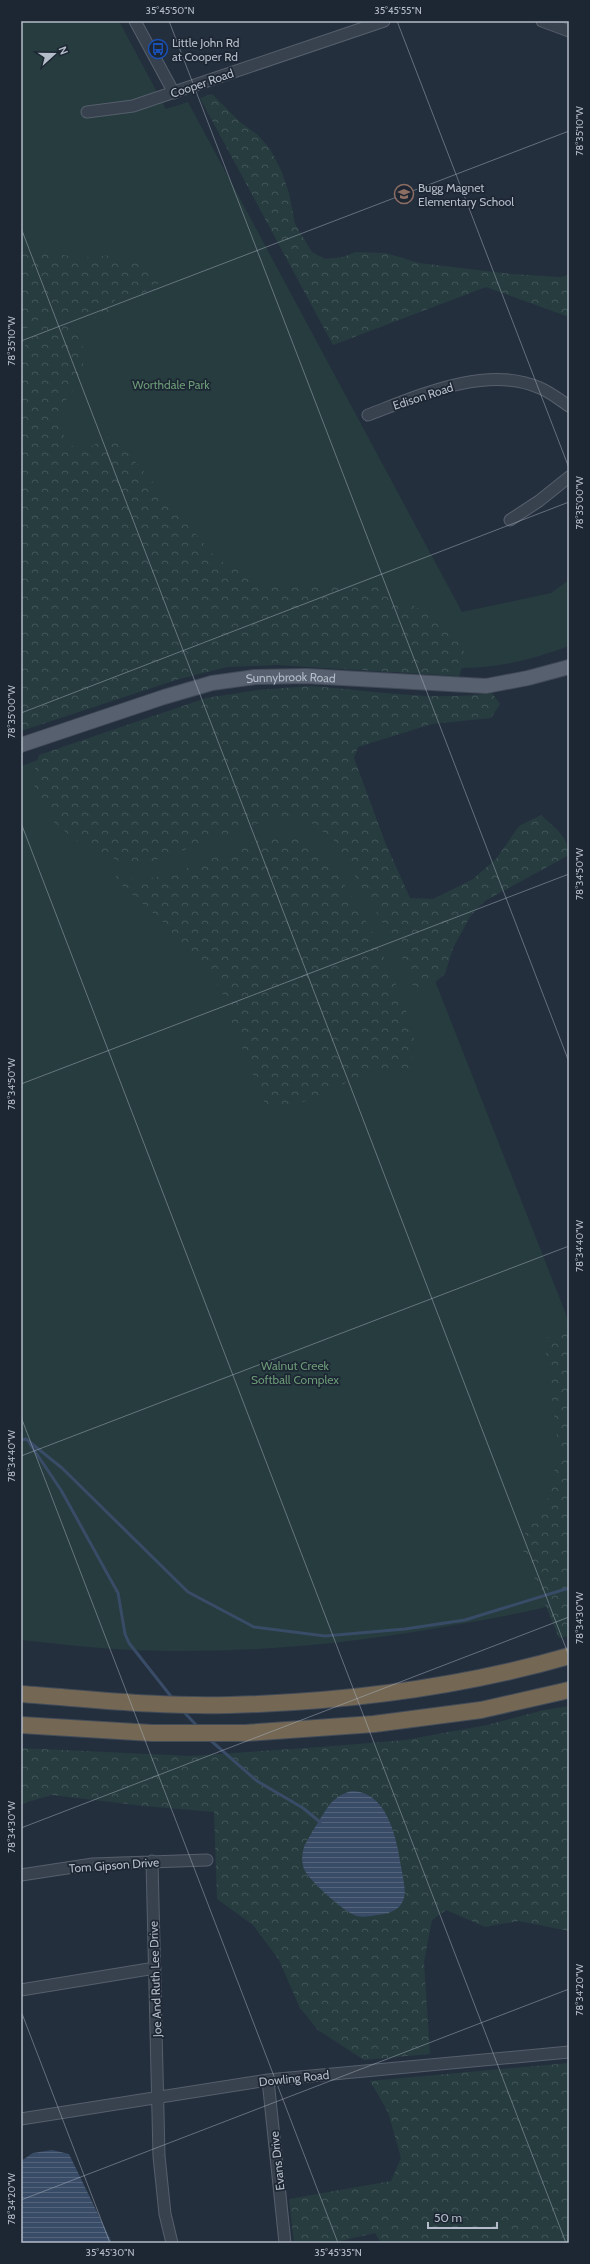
<svg xmlns="http://www.w3.org/2000/svg" width="590" height="2264" viewBox="0 0 590 2264" font-family="Cabin,sans-serif">
<style>
.green{fill:#263c3f}
.forest{fill:url(#forest-crowns)}
.water{fill:url(#water-rules)}
.lines{fill:none;stroke-linecap:round;stroke-linejoin:round}
.stream{stroke:#394c67;stroke-width:3}
.minor-casing{stroke:#565f6c;stroke-width:13}
.major-casing{stroke:#414a57;stroke-width:16}
.highway-casing{stroke:#434c59;stroke-width:18}
.minor{stroke:#38414e;stroke-width:11}
.major{stroke:#56606e;stroke-width:14}
.highway{stroke:#746855;stroke-width:16}
.ticks{fill:none;stroke:#b4bcc9;stroke-width:1;stroke-opacity:0.45}
.labels{text-anchor:middle;dominant-baseline:central;stroke-width:3.5;stroke-linejoin:round;paint-order:stroke}
.poi-label{font-size:12px;fill:#b4bcc9;stroke:#1d2633;text-anchor:start}
.street-label{font-size:12px;fill:#b4bcc9;stroke:#1d2633}
.park-label{font-size:12px;fill:#6b9a76;stroke:#1d2633}
.neatline{fill:none;stroke:#b4bcc9;stroke-width:1.5}
.ticks-label{font-size:10px;text-anchor:middle;fill:#b4bcc9}
</style>
<defs>
<pattern id="forest-crowns" width="20" height="18" patternUnits="userSpaceOnUse"><rect width="20" height="18" fill="#263c3f"/><path d="M2 6a3 3 0 1 1 6 0M12 15a3 3 0 1 1 6 0" fill="none" stroke="#435659"/></pattern>
<pattern id="water-rules" width="6" height="5" patternUnits="userSpaceOnUse"><rect width="6" height="5" fill="#394c67"/><path d="M0 2.5h6" fill="none" stroke="#53647b"/></pattern>
</defs>
<rect width="100%" height="100%" fill="#242f3e"/>
<path class="green" d="M 21,21 L 119,21 L 166,109 L 188,102 L 462,612 L 551,593 L 569,580 L 569,646 C 531,660 496,669 455,668 L 21,480 Z
M 100,737 L 341,741 L 569,1322 L 569,1601 C 533,1611 496,1618 460,1624 C 347,1645 229,1656 114,1649 C 83,1647 52,1643 21,1640 L 21,766 Z"/>
<path class="forest" d="M 212,94 L 240,122 L 258,135 L 270,149 L 281,170 L 289,193 L 295,224 L 312,252 L 325,259 L 343,257 L 356,252 L 386,253 L 419,263 L 512,274 L 560,277 L 569,275 L 569,317 L 486,287 L 333,345 L 200,98 Z
M 21,248 L 81,258 L 113,255 L 159,272 L 162,281 L 140,296 L 117,295 L 108,318 C 92,319 83,314 68,312 C 51,310 33,322 21,333 Z
M 67,322 L 82,336 L 84,378 L 68,396 L 58,417 L 65,439 L 80,453 L 107,437 L 124,448 L 216,558 L 256,581 L 291,588 L 330,582 L 374,586 L 447,623 L 466,655 L 459,676 L 277,665 L 227,667 L 176,680 L 21,731 L 21,360 L 25,345 L 45,325 Z
M 309,686 C 368,690 434,702 492,693 L 500,704 L 491,718 L 432,724 L 358,747 L 354,758 L 385,842 L 410,898 L 433,899 L 473,879 L 496,859 L 519,826 L 541,815 C 553,826 569,837 569,855 L 485,901 L 471,915 L 453,948 L 445,974 L 417,997 L 400,952 L 333,839 L 306,819 L 278,817 L 153,861 L 119,861 L 79,842 L 55,824 L 40,801 L 32,779 L 39,755 L 206,698 L 258,690 Z
M 274,834 L 299,834 L 319,848 L 347,888 L 373,933 L 404,1002 L 415,1042 L 409,1075 C 372,1060 325,1098 290,1106 C 283,1107 273,1105 265,1104 L 232,1023 L 221,989 L 162,921 L 114,879 L 116,876 L 141,880 L 172,874 Z
M 569,1328 L 569,1636 L 559,1638 L 519,1541 L 546,1506 L 559,1451 L 544,1339 Z
M 569,1706 L 569,1931 L 519,1921 L 485,1927 L 446,1910 L 432,1920 L 424,1962 L 430,2054 L 364,2060 L 318,2030 L 300,2008 L 279,1960 L 253,1925 L 217,1899 L 214,1812 L 144,1806 L 52,1795 L 21,1804 L 21,1748 L 190,1756 L 321,1747 L 405,1740 L 487,1725 L 544,1710 Z
M 569,2063 L 569,2243 L 381,2243 L 375,2233 L 332,2243 L 294,2243 L 289,2199 L 391,2181 L 401,2158 L 388,2112 L 370,2081 Z"/>
<path class="water" d="M 352,1791 C 389,1792 397,1841 402,1871 C 403,1880 407,1892 403,1901 C 399,1909 393,1912 384,1914 C 376,1915 366,1918 357,1916 C 345,1913 311,1882 305,1871 C 301,1864 302,1853 304,1847 C 306,1842 327,1807 331,1803 C 337,1797 343,1793 352,1791 Z
M 52,2150 L 69,2154 L 112,2243 L 21,2243 L 21,2161 L 33,2153 Z"/>
<g class="lines">
<path class="stream" d="M 21,1440 L 26,1439 L 62,1468 L 188,1592 L 254,1627 L 325,1636 L 405,1629 L 465,1620 L 569,1588
M 30,1444 L 61,1490 L 118,1593 L 125,1634 L 129,1643 L 173,1699
M 183,1711 L 198,1727
M 209,1739 L 257,1781 L 303,1808 L 320,1822"/>
<g class="minor-casing">
<path id="minor" d="M 135,21 L 174,93
M 542,21 L 569,31
M 87,112 L 133,106 L 384,21
M 368,415 C 418,396 487,364 540,388 C 550,392 560,400 569,406
M 510,520 L 539,501 L 569,477
M 152,1861 L 159,2156 L 165,2214 L 172,2243
M 21,1875 L 93,1864 L 207,1860
M 21,1990 L 155,1968
M 268,2080 L 285,2243
M 21,2119 L 268,2080 L 569,2052"/>
</g>
<g class="major-casing">
<g id="major">
<path id="s1" d="M 21,745 L 164,697 L 212,683 L 255,677 L 306,676 L 486,686 L 528,678 L 569,667"/>
</g>
</g>
<g class="highway-casing">
<path id="highway" d="M 21,1694 C 90,1699 160,1707 229,1705 C 344,1702 458,1688 569,1656
M 21,1725 L 152,1733 L 245,1733 L 374,1724 L 481,1710 L 569,1690"/>
</g>
<use href="#minor" class="minor"/>
<use href="#major" class="major"/>
<use href="#highway" class="highway"/>
</g>
<path class="ticks" d="M 169,21 L 569,1062M 397,21 L 569,468M 21,228 L 569,1656M 21,341 L 569,131M 21,713 L 569,502M 21,823 L 566,2243M 21,1084 L 569,874M 21,1417 L 338,2243M 21,1456 L 569,1246M 21,1828 L 569,1617M 21,2011 L 110,2243M 21,2200 L 569,1989"/>
<defs>
<g id="bus-ring" transform="scale(1)"><circle r="9.5" fill="#1d2633" stroke="#1a4fb4" stroke-width="1.5"/><path d="M-5-6H5V4H4V6H2V4H-2V6H-4V4H-5ZM-3.5-4V0h7V-4ZM-3.5 1.2v1.5H-2V1.2ZM2 1.2v1.5H3.5V1.2Z" fill="#1a4fb4"/></g>
<g id="school-ring" transform="scale(1)"><circle r="9.5" fill="#1d2633" stroke="#8d6e63" stroke-width="1.5"/><path d="M0-5L7-2L0 1L-7-2ZM-4 1L0 2.5L4 1V4Q0 6-4 4Z" fill="#8d6e63"/></g>
</defs>
<g fill-rule="evenodd">
<use href="#bus-ring" x="158" y="49"/>
<use href="#school-ring" x="404" y="194"/>
</g>
<g class="labels">
<g class="poi-label">
<text x="172" y="42">Little John Rd<tspan x="172" dy="14">at Cooper Rd</tspan></text>
<text x="418" y="187">Bugg Magnet<tspan x="418" dy="14">Elementary School</tspan></text>
</g>
<g class="street-label">
<text transform="translate(202 83) rotate(-19)">Cooper Road</text>
<text transform="translate(423 396) rotate(-18)">Edison Road</text>
<text stroke="none"><textPath href="#s1" startOffset="280">Sunnybrook Road</textPath></text>
<text transform="translate(114 1865) rotate(-4)">Tom Gipson Drive</text>
<text transform="translate(155 1979) rotate(-92)">Joe And Ruth Lee Drive</text>
<text transform="translate(294 2078) rotate(-6)">Dowling Road</text>
<text transform="translate(277 2161) rotate(-96)">Evans Drive</text>
</g>
<g class="park-label">
<text x="171" y="384">Worthdale Park</text>
<text x="295" y="1365">Walnut Creek<tspan x="295" dy="14">Softball Complex</tspan></text>
</g>
</g>
<rect width="590" height="2264" fill="none" stroke="#1d2633" stroke-width="44"/>
<g transform="translate(54 54) rotate(69)" stroke="#1d2633" stroke-width="3" paint-order="stroke">
<path d="M0-3L7 15L0 10L-7 15Z" fill="#b4bcc9"/>
<text y="-6" font-size="11" font-weight="bold" text-anchor="middle" fill="#b4bcc9">N</text>
</g>
<path d="M428 2222v6h69v-6" fill="none" stroke="#b4bcc9" stroke-width="2"/>
<text x="434" y="2222" font-size="12" fill="#b4bcc9" stroke="#1d2633" stroke-width="3" paint-order="stroke">50 m</text>
<rect x="22" y="22" width="546" height="2220" class="neatline"/>
<g class="ticks-label">
<text x="170" y="14">35°45'50"N</text>
<text x="398" y="14">35°45'55"N</text>
<text transform="translate(579 131) rotate(-90)" y="4">78°35'10"W</text>
<text transform="translate(11 341) rotate(-90)" y="4">78°35'10"W</text>
<text transform="translate(579 503) rotate(-90)" y="4">78°35'00"W</text>
<text transform="translate(11 712) rotate(-90)" y="4">78°35'00"W</text>
<text transform="translate(579 874) rotate(-90)" y="4">78°34'50"W</text>
<text transform="translate(11 1084) rotate(-90)" y="4">78°34'50"W</text>
<text transform="translate(579 1246) rotate(-90)" y="4">78°34'40"W</text>
<text transform="translate(11 1456) rotate(-90)" y="4">78°34'40"W</text>
<text transform="translate(579 1618) rotate(-90)" y="4">78°34'30"W</text>
<text transform="translate(11 1827) rotate(-90)" y="4">78°34'30"W</text>
<text transform="translate(579 1990) rotate(-90)" y="4">78°34'20"W</text>
<text transform="translate(11 2199) rotate(-90)" y="4">78°34'20"W</text>
<text x="110" y="2256">35°45'30"N</text>
<text x="338" y="2256">35°45'35"N</text>
</g>
</svg>
